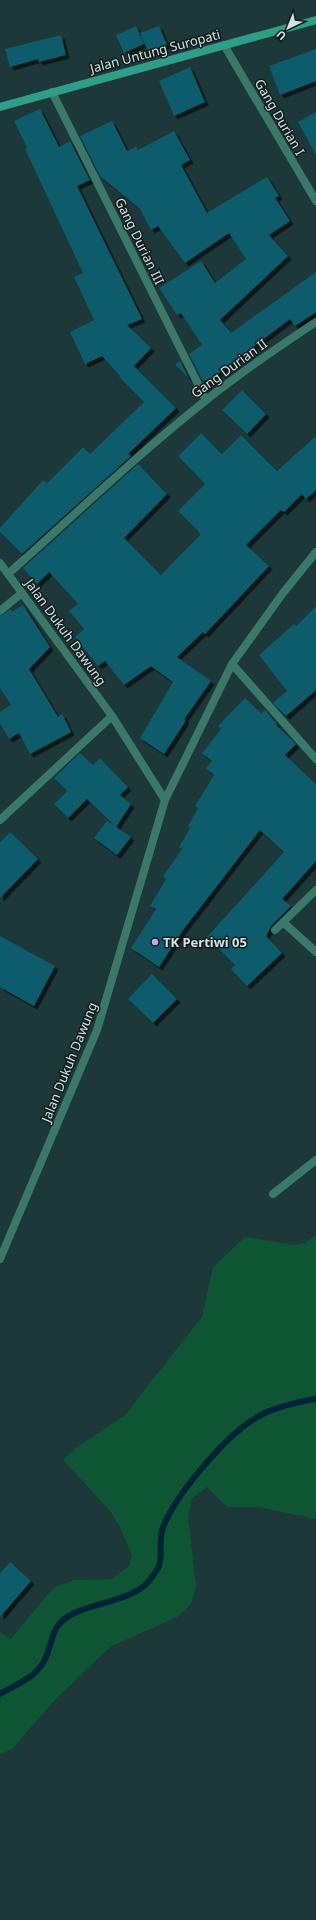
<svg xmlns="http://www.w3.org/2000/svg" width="316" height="1920" viewBox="0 0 316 1920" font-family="'Noto Sans',sans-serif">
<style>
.green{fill:#0e5633}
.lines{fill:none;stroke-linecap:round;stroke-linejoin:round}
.stream{stroke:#002437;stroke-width:6}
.building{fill:#0a5b6c;filter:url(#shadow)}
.street{stroke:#3a786a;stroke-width:8}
.secondary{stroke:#2f9e88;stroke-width:8}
.poi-dot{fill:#bda9f5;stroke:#111d1d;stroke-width:1.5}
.labels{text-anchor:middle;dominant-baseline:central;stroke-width:3;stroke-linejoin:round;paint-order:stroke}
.street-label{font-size:13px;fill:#d2e2e2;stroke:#111d1d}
.poi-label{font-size:13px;font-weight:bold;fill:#d2e2e2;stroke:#111d1d;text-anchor:start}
</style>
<defs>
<filter id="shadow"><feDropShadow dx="3.5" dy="3.5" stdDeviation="0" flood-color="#0009"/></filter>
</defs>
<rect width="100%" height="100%" fill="#1c3839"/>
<path class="green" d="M 316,1235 L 316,1519 L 259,1507 L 227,1507 L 207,1487 L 192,1498 L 188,1517 L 196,1586 L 191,1604 L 177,1617 L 110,1647 L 54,1701 L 11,1750 L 0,1754 L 0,1633 L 11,1639 L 53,1588 L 74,1580 L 112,1579 L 129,1566 L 132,1556 L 121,1529 L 111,1512 L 63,1460 L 77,1447 L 125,1415 L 202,1317 L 213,1267 L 245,1237 L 295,1245 L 305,1243 Z"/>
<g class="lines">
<path class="stream" d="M 0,1694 C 17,1684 38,1677 46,1657 C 51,1646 52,1630 62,1621 C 81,1603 131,1603 149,1581 C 152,1577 157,1571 159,1566 C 163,1554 158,1540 163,1527 C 177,1493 228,1432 261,1415 C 278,1406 298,1402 316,1399"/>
</g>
<path class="building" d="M 136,26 L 144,44 L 124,53 L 116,35 Z
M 159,26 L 167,45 L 148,52 L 140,33 Z
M 61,35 L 66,55 L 39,62 L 38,59 L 10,67 L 5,49 Z
M 316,49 L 316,81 L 280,95 L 269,66 Z
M 190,67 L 205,102 L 174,116 L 159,81 Z
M 40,109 L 59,147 L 70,141 L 90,180 L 77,186 L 142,319 L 127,325 L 151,348 L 134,366 L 176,408 L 128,454 L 131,456 L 22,554 L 0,532 L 0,528 L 43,480 L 47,483 L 83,447 L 90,454 L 144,402 L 119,377 L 120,376 L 102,356 L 85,364 L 70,332 L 94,320 L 74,277 L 83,273 L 25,149 L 27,148 L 14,121 Z
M 316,112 L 316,155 L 298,122 Z
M 112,121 L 127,151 L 136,147 L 138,150 L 174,131 L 190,160 L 181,165 L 207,213 L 267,177 L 279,196 L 275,198 L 290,221 L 269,235 L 288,256 L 220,320 L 231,333 L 316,272 L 316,312 L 295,326 L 290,319 L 207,382 L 205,380 L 203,381 L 189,354 L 202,345 L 181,313 L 177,315 L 159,288 L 201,261 L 215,283 L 246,259 L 229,233 L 185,263 L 158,226 L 151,230 L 140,209 L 100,176 L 80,136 Z
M 180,361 L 189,378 L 175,365 Z
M 242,390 L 266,414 L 247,434 L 222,410 Z
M 201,433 L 222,454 L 241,435 L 277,471 L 316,436 L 316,490 L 306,499 L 302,494 L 284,512 L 281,510 L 246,545 L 269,566 L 205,634 L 203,632 L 177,657 L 211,681 L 185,718 L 185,722 L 164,754 L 140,738 L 173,682 L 151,666 L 124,685 L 105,661 L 98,666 L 75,637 L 84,629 L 69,611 L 78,604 L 49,572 L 37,584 L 23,568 L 138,464 L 167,494 L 124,538 L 161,575 L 200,535 L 199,532 L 178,511 L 205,484 L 178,456 Z
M 23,605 L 50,647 L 29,669 L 58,717 L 62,714 L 71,732 L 30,754 L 19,733 L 9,739 L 0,723 L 0,712 L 11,705 L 0,688 L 0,616 L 11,609 L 12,612 Z
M 316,606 L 316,690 L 286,716 L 273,703 L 287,691 L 259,655 L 294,624 L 296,626 Z
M 245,698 L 261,713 L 265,710 L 277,724 L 276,725 L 296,744 L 285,755 L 316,784 L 316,861 L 282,899 L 291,906 L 271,926 L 266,936 L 282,953 L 247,986 L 231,969 L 235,965 L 207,937 L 284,852 L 260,830 L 183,930 L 159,967 L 131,948 L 156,909 L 150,906 L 166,879 L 163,876 L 182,849 L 179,847 L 190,828 L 188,826 L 198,808 L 195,806 L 214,775 L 206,768 L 212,761 L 202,753 L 221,729 L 218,726 Z
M 80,753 L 93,765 L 100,758 L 128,787 L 120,795 L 131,804 L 116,827 L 131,837 L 117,855 L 94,838 L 107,821 L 114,825 L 87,799 L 68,818 L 54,804 L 67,791 L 54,778 Z
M 10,832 L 38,859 L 0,898 L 0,842 Z
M 0,936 L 55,966 L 34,1006 L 0,987 Z
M 152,974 L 177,999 L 153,1023 L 128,999 Z
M 10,1562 L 31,1581 L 0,1617 L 0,1573 Z"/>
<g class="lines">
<path class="street" d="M 224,45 L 316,201
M 52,92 L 206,400
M 0,563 L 112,716 L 165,800
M 8,574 C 73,516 137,455 205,401 C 240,373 278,347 316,322
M 0,611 L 22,593
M 232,664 L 316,759
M 0,820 L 112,716
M 283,922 L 316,952
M 275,930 L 316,890
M 273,1194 L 316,1160
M 0,1259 L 97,1030 L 165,800 L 232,664 L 283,593 L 316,552"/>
<path class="secondary" d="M 0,107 L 316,20"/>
</g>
<circle class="poi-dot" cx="155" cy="942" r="4"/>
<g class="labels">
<g class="street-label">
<text transform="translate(155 51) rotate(-15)">Jalan Untung Suropati</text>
<text transform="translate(280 117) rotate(60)">Gang Durian I</text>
<text transform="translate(140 241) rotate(64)">Gang Durian III</text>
<text transform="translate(229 368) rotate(-36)">Gang Durian II</text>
<text transform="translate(66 632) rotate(54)">Jalan Dukuh Dawung</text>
<text transform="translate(69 1062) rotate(-68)">Jalan Dukuh Dawung</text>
</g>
<g class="poi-label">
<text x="163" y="942">TK Pertiwi 05</text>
</g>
</g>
<g transform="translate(288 28) rotate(223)" stroke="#111d1d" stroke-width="3" paint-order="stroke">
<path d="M0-3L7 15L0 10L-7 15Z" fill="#d2e2e2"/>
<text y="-6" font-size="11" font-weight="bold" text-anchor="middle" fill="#d2e2e2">U</text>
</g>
</svg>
